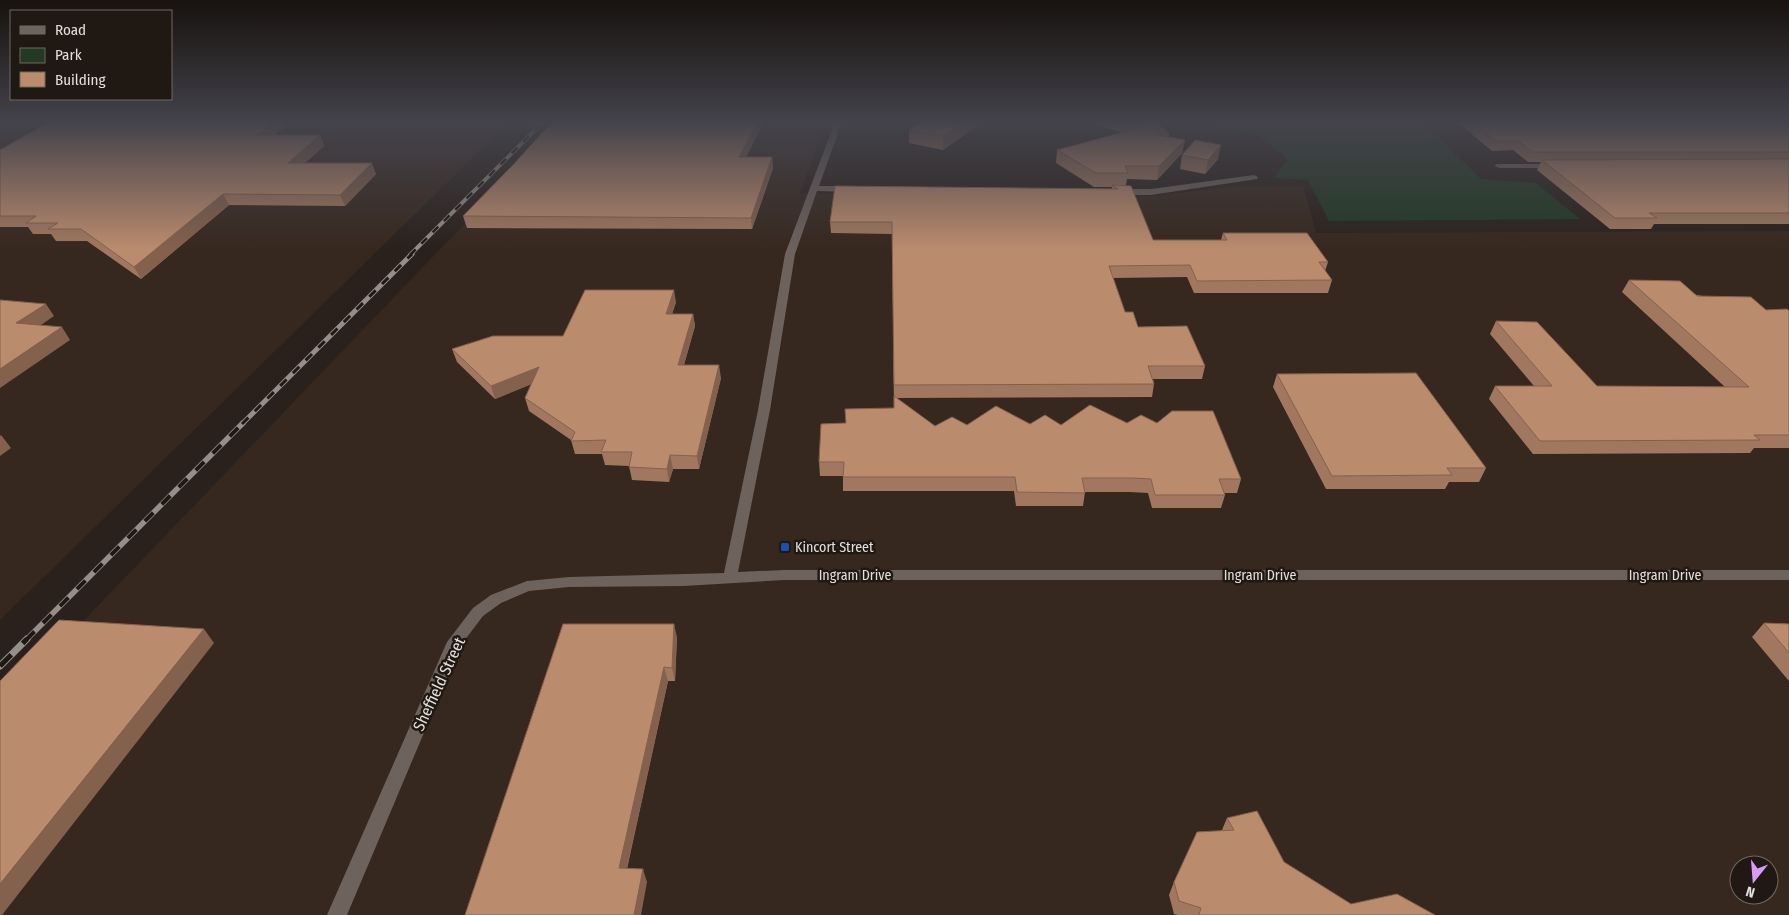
<svg xmlns="http://www.w3.org/2000/svg" width="1789" height="915" viewBox="0 0 1789 915" font-family="'Fira Sans Condensed',sans-serif">
<style>
.built{fill:#37281f;fill-rule:evenodd}
.green{fill:#213a24}
.lines{fill:none;stroke-linecap:round;stroke-linejoin:round}
.minor{fill:#6d625c;fill-rule:evenodd}
.rail-far3-casing{stroke:#958e8a;stroke-width:4}
.rail-far2-casing{stroke:#958e8a;stroke-width:5}
.rail-far1-casing{stroke:#958e8a;stroke-width:5.5}
.rail-casing{stroke:#958e8a;stroke-width:7}
.rail-far3{stroke:#201813;stroke-width:2.5;stroke-dasharray:8;stroke-linecap:butt}
.rail-far2{stroke:#201813;stroke-width:3;stroke-dasharray:9;stroke-linecap:butt}
.rail-far1{stroke:#201813;stroke-width:4;stroke-dasharray:12;stroke-linecap:butt}
.rail{stroke:#201813;stroke-width:5;stroke-dasharray:16;stroke-linecap:butt}
.wall{fill:#a1785f}
.shaded-wall{fill:#83614d}
.building{fill:#bb8b6e;stroke:#83614d}
.transit-dot{fill:#1a4fb4;stroke:#201813;stroke-width:2}
.labels{text-anchor:middle;dominant-baseline:central;stroke-width:5;stroke-linejoin:round;paint-order:stroke}
.poi-label{font-size:14px;fill:#e5dfdc;stroke:#201813;text-anchor:start}
.street-label{font-size:14px;fill:#e5dfdc;stroke:#201813}
.near-street-label{font-size:16px;fill:#e5dfdc;stroke:#201813}
</style>
<rect width="100%" height="100%" fill="#2a211c"/>
<path class="built" d="M 0,122 L 509,122 L 0,620 Z
M 562,122 L 866,122 L 822,133 L 800,193 L 1151,196 L 1238,186 L 1303,186 L 1316,233 L 1789,231 L 1789,915 L 0,915 L 0,708 ZM 1739,865 L 1769,865 L 1769,895 L 1739,895 Z"/>
<path class="green" d="M 1209,122 L 1422,122 L 1481,179 L 1536,183 L 1580,219 L 1329,221 L 1308,180 L 1274,178 L 1288,160 C 1275,147 1261,136 1243,130 C 1232,126 1219,128 1209,122 Z"/>
<g class="lines">
<path class="minor" d="M 835,122 L 842,122 L 819,186 L 851,186 L 855,189 L 851,192 L 817,191 L 795,254 L 770,410 L 738,572 L 784,570 L 1789,570 L 1789,580 L 784,580 L 684,586 L 569,587 L 529,591 L 501,603 L 483,616 L 461,645 L 347,915 L 327,915 L 447,642 L 473,608 L 491,595 L 527,581 L 569,577 L 724,573 L 758,410 L 785,254 Z
M 1496,164 L 1554,164 L 1558,166 L 1554,168 L 1499,168 L 1495,166 Z
M 1254,175 L 1258,177 L 1257,179 L 1151,195 L 1119,195 L 1115,192 L 1119,189 L 1151,189 Z"/>
<g class="rail-far3-casing">
<path id="rail-far3" d="M 410,255 L 543,122"/>
</g>
<g class="rail-far2-casing">
<path id="rail-far2" d="M 242,424 L 412,254"/>
</g>
<g class="rail-far1-casing">
<path id="rail-far1" d="M 26,640 L 243,423"/>
</g>
<g class="rail-casing">
<path id="rail" d="M 0,666 L 27,639"/>
</g>
<use href="#rail-far3" class="rail-far3"/>
<use href="#rail-far2" class="rail-far2"/>
<use href="#rail-far1" class="rail-far1"/>
<use href="#rail" class="rail"/>
</g>
<path class="wall" d="M 49,122 L 291,122 L 274,135 L 320,135 L 324,146 L 305,163 L 376,174 L 345,206 L 229,205 L 141,279 L 87,241 L 56,241 L 51,234 L 33,234 L 28,227 L 0,227 L 0,150 Z
M 552,122 L 764,122 L 746,157 L 772,157 L 773,168 L 752,229 L 467,228 L 463,216 L 513,165 Z
M 921,122 L 982,122 L 943,150 L 909,143 L 909,130 Z
M 1090,122 L 1155,122 L 1169,133 L 1169,137 L 1185,140 L 1182,153 L 1157,180 L 1127,179 L 1126,185 L 1153,240 L 1221,240 L 1223,233 L 1328,262 L 1325,271 L 1332,280 L 1328,293 L 1194,293 L 1187,277 L 1113,278 L 1125,312 L 1138,327 L 1205,366 L 1202,379 L 1153,379 L 1154,384 L 1152,397 L 896,398 L 935,426 L 1030,424 L 1061,425 L 1241,479 L 1237,493 L 1224,493 L 1225,495 L 1221,508 L 1152,508 L 1148,493 L 1130,492 L 1085,492 L 1083,506 L 1016,506 L 1014,491 L 843,491 L 843,476 L 820,476 L 819,462 L 846,423 L 894,408 L 892,234 L 831,233 L 830,222 L 1112,189 L 1112,187 L 1094,187 L 1056,163 L 1057,150 L 1123,133 Z
M 1457,122 L 1789,122 L 1789,224 L 1654,224 L 1651,229 L 1610,229 L 1537,170 L 1541,162 L 1528,162 L 1513,150 L 1492,151 Z
M 1182,155 L 1218,159 L 1205,174 L 1180,169 Z
M 1629,280 L 1766,310 L 1789,311 L 1789,448 L 1754,448 L 1750,453 L 1533,454 L 1489,399 L 1495,386 L 1534,386 L 1490,334 L 1496,321 L 1597,386 L 1725,387 L 1622,292 Z
M 676,302 L 672,314 L 693,314 L 695,326 L 684,365 L 721,378 L 699,469 L 673,469 L 669,482 L 632,480 L 629,466 L 605,465 L 602,454 L 575,454 L 571,440 L 529,411 L 525,398 L 531,384 L 495,399 L 457,362 L 452,349 L 563,336 Z
M 1277,374 L 1486,468 L 1479,482 L 1449,482 L 1445,489 L 1326,489 L 1273,387 Z
M 1764,623 L 1789,624 L 1789,681 L 1752,637 Z
M 677,637 L 675,681 L 668,681 L 627,869 L 647,882 L 465,915 Z
M 1227,818 L 1284,862 L 1351,904 L 1435,915 L 1178,915 L 1174,914 L 1169,895 L 1174,882 L 1222,830 Z"/>
<path class="shaded-wall" d="M 274,122 L 291,122 L 261,146 L 257,135 Z
M 758,122 L 764,122 L 740,168 L 739,157 Z
M 964,122 L 982,122 L 943,150 L 943,136 Z
M 320,135 L 324,146 L 293,173 L 288,163 Z
M 1185,140 L 1182,153 L 1157,180 L 1159,166 Z
M 1221,145 L 1218,159 L 1205,174 L 1208,160 Z
M 772,157 L 773,168 L 752,229 L 751,218 Z
M 372,163 L 376,174 L 345,206 L 340,195 Z
M 223,194 L 229,205 L 141,279 L 134,267 Z
M 674,290 L 676,302 L 668,326 L 666,314 Z
M 46,304 L 54,316 L 25,336 L 16,323 Z
M 693,314 L 695,326 L 680,378 L 678,365 Z
M 62,327 L 70,340 L 0,388 L 0,369 Z
M 719,365 L 721,378 L 699,469 L 697,456 Z
M 539,367 L 542,380 L 495,399 L 491,386 Z
M 1,435 L 11,448 L 0,456 L 0,436 Z
M 670,455 L 673,469 L 669,482 L 667,469 Z
M 674,624 L 677,637 L 675,681 L 672,668 Z
M 204,629 L 214,643 L 2,915 L 0,915 L 0,884 Z
M 664,667 L 668,681 L 624,881 L 619,868 Z
M 643,869 L 647,882 L 641,915 L 634,915 Z"/>
<path class="building" d="M 49,122 L 274,122 L 257,135 L 320,135 L 288,163 L 372,163 L 340,195 L 223,194 L 134,267 L 81,229 L 48,229 L 58,223 L 26,223 L 36,216 L 0,216 L 0,150 Z
M 552,122 L 758,122 L 739,157 L 772,157 L 751,218 L 463,216 L 513,165 Z
M 921,122 L 964,122 L 943,136 L 909,130 Z
M 1131,122 L 1155,122 L 1169,133 L 1156,130 L 1158,135 L 1185,140 L 1159,166 L 1125,166 L 1128,173 L 1096,173 L 1057,150 L 1146,126 Z
M 1473,122 L 1789,122 L 1789,152 L 1532,152 L 1518,141 L 1496,141 Z
M 1195,140 L 1221,145 L 1208,160 L 1182,155 Z
M 1789,159 L 1789,213 L 1649,213 L 1657,218 L 1615,218 L 1542,160 Z
M 1112,185 L 1131,186 L 1153,240 L 1227,240 L 1223,233 L 1307,233 L 1328,262 L 1319,262 L 1332,280 L 1197,281 L 1190,265 L 1109,266 L 1125,312 L 1133,312 L 1138,327 L 1187,326 L 1205,366 L 1148,366 L 1154,384 L 894,385 L 892,222 L 830,222 L 835,186 L 1118,189 Z
M 1629,280 L 1680,281 L 1697,296 L 1751,297 L 1766,310 L 1787,309 L 1789,311 L 1789,435 L 1754,435 L 1760,440 L 1540,441 L 1495,386 L 1552,386 L 1496,321 L 1537,322 L 1597,386 L 1749,387 Z
M 585,290 L 674,290 L 666,314 L 693,314 L 678,365 L 719,365 L 697,456 L 670,455 L 667,469 L 629,467 L 632,452 L 601,452 L 606,440 L 571,441 L 575,432 L 525,398 L 539,367 L 491,386 L 452,349 L 493,336 L 563,336 Z
M 0,300 L 46,304 L 16,323 L 62,327 L 0,369 Z
M 1416,373 L 1486,468 L 1447,468 L 1452,475 L 1332,476 L 1277,374 Z
M 894,396 L 935,426 L 952,417 L 967,425 L 996,406 L 1030,424 L 1045,415 L 1061,425 L 1090,405 L 1127,423 L 1141,415 L 1157,423 L 1172,411 L 1213,411 L 1241,479 L 1219,479 L 1225,495 L 1155,495 L 1151,479 L 1133,478 L 1082,478 L 1085,493 L 1017,492 L 1015,477 L 843,477 L 844,462 L 819,462 L 821,424 L 846,423 L 845,409 L 894,408 Z
M 59,620 L 204,629 L 0,884 L 0,681 Z
M 1764,623 L 1789,624 L 1789,653 Z
M 563,624 L 674,624 L 672,668 L 664,667 L 619,868 L 643,869 L 634,915 L 465,915 Z
M 1257,811 L 1284,862 L 1351,904 L 1397,894 L 1435,915 L 1199,915 L 1201,908 L 1179,901 L 1174,882 L 1197,832 L 1234,830 L 1227,818 Z"/>
<linearGradient id="sky" x2="0" y2="1"><stop stop-color="#17120f"/><stop offset="0.49" stop-color="#44434b"/><stop offset="1" stop-color="#44434b" stop-opacity="0"/></linearGradient>
<rect width="1789" height="250" fill="url(#sky)"/>
<rect class="transit-dot" x="780" y="542" width="10" height="10" rx="2.5"/>
<g class="labels">
<g class="poi-label">
<text x="795" y="547">Kincort Street</text>
</g>
<g class="street-label">
<text x="855" y="575">Ingram Drive</text>
<text x="1260" y="575">Ingram Drive</text>
<text x="1665" y="575">Ingram Drive</text>
</g>
<g class="near-street-label">
<text transform="translate(439 684) rotate(-65)">Sheffield Street</text>
</g>
</g>
<rect x="10" y="10" width="162" height="90" fill="#201813" stroke="#6f6863"/>
<rect x="20" y="26" width="25" height="8" fill="#6d625c" stroke="#6f6863"/>
<text x="55" y="35" font-size="15" fill="#e5dfdc">Road</text>
<rect x="20" y="48" width="25" height="15" fill="#213a24" stroke="#6f6863"/>
<text x="55" y="60" font-size="15" fill="#e5dfdc">Park</text>
<rect x="20" y="72" width="25" height="15" fill="#bb8b6e" stroke="#6f6863"/>
<text x="55" y="85" font-size="15" fill="#e5dfdc">Building</text>
<g transform="translate(1754 880) rotate(197)"><circle r="24" fill="#201813" stroke="#6f6863"/>
<path d="M0-4L9 19L0 12L-9 19Z" fill="#d99af7"/>
<text y="-8" font-size="14" font-weight="bold" text-anchor="middle" fill="#e5dfdc">N</text>
</g>
</svg>
